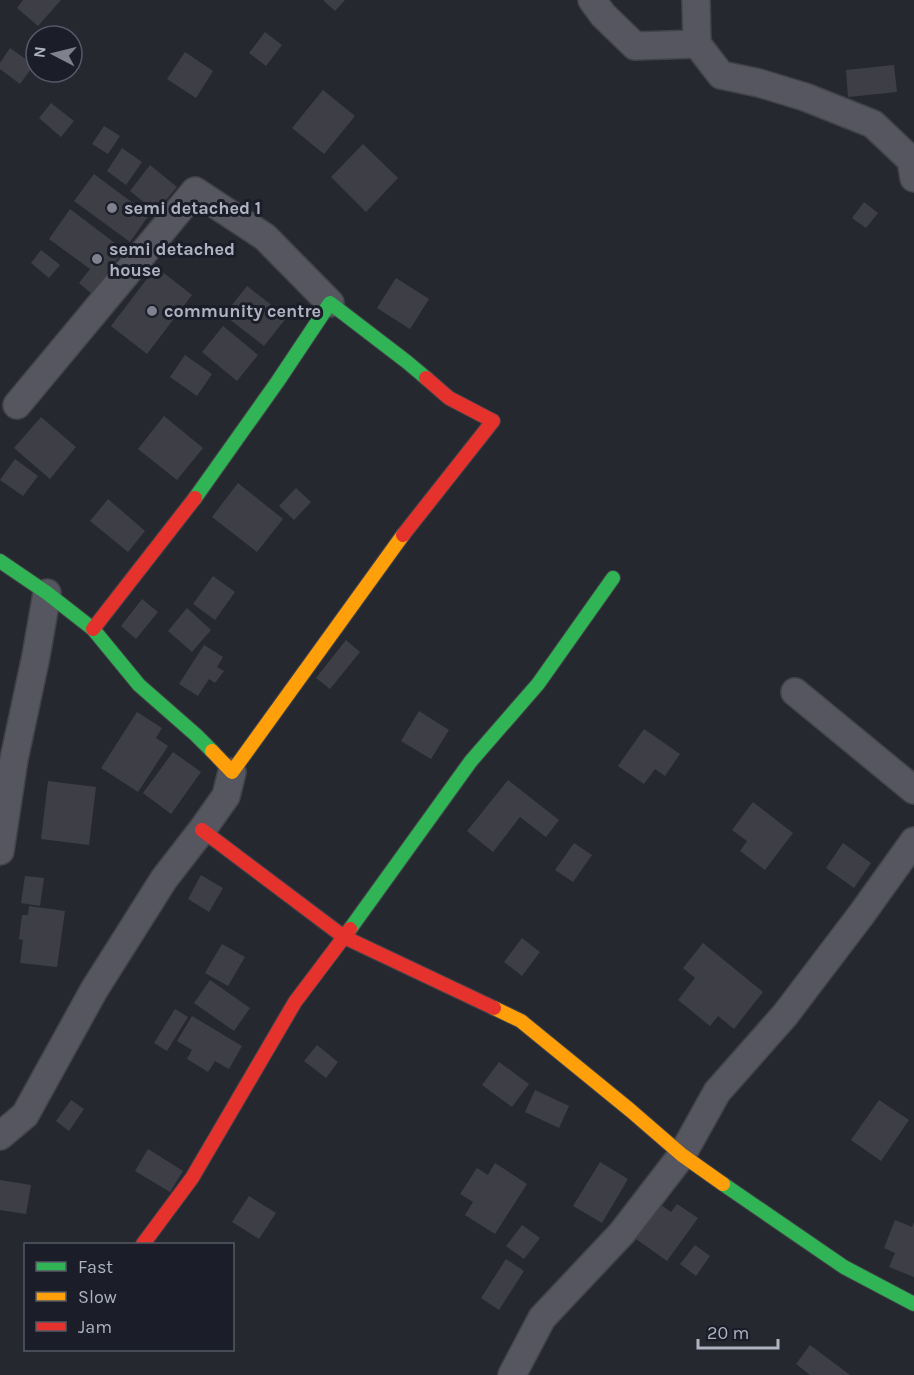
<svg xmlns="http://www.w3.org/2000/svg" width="914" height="1375" viewBox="0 0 914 1375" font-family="Karla,sans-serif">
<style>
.building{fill:#3e3f46}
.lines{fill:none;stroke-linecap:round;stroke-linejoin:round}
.street-casing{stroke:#424349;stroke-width:30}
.fast-casing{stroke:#424349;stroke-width:16}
.slow-casing{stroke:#424349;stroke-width:16}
.jam-casing{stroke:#424349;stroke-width:16}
.street{stroke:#55565f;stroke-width:27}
.fast{stroke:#30b455;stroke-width:14}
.slow{stroke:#ff9f0a;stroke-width:14}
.jam{stroke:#e5322d;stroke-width:14}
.poi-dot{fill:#7f828e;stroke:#1b1d29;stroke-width:2}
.labels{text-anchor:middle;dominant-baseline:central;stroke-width:6;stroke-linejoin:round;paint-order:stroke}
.poi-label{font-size:18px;font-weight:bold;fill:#afb2c1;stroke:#1b1d29;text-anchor:start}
</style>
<rect width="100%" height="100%" fill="#262830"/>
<path class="building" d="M 23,0 L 61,0 L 38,26 L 17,8 Z
M 323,0 L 345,0 L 335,11 Z
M 265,32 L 282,45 L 266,66 L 249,53 Z
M 10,48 L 34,65 L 20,84 L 0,69 L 0,63 Z
M 185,52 L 213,71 L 196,98 L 167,79 Z
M 894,65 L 897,92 L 848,97 L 846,70 Z
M 323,90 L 355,116 L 324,154 L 292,128 Z
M 51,103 L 74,121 L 61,137 L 39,118 Z
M 104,126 L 120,136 L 108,154 L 92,144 Z
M 363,144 L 398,178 L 366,212 L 331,177 Z
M 122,148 L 142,162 L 126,185 L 107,171 Z
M 150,165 L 177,187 L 156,212 L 130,191 Z
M 94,174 L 149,215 L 130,242 L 74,201 Z
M 864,202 L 878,213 L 866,228 L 852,218 Z
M 70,209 L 124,250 L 92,294 L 79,283 L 90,269 L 49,239 Z
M 41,250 L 60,265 L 49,278 L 31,263 Z
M 156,267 L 192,295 L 147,354 L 111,326 Z
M 396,278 L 429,299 L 410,329 L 377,308 Z
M 247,286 L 287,317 L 264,346 L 224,315 Z
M 223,326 L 258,355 L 237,381 L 202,352 Z
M 185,355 L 212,374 L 197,396 L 170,377 Z
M 164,416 L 203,448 L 177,480 L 138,449 Z
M 41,417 L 76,447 L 50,479 L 14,448 Z
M 15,459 L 38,476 L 23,496 L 0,480 Z
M 238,483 L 283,519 L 257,552 L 212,517 Z
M 296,488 L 311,502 L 294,520 L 279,506 Z
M 108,499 L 145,531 L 128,552 L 90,521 Z
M 213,576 L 235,592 L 215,620 L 193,604 Z
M 142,599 L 158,612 L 136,639 L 121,626 Z
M 187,608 L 211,630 L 192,652 L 168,631 Z
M 346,640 L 360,652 L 330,689 L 316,678 Z
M 204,645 L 223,657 L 217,667 L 224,671 L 215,683 L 209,679 L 198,696 L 179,684 Z
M 419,711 L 449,730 L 431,759 L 401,741 Z
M 137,712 L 162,728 L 156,738 L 168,746 L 138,792 L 101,768 Z
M 644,729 L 680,754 L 665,776 L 655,769 L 644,784 L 618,766 Z
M 173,752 L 201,772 L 171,814 L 143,793 Z
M 508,780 L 559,820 L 546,837 L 520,817 L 493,852 L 467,831 Z
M 48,781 L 96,787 L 89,845 L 41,839 Z
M 753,802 L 793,833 L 765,870 L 740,851 L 747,841 L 732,830 Z
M 574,843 L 592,855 L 573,882 L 555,870 Z
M 843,843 L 871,863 L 854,888 L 826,868 Z
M 201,875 L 223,888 L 209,912 L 188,899 Z
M 25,876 L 44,878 L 40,906 L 21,903 Z
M 29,906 L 65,911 L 57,967 L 20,963 L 23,940 L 19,939 L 22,915 L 28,915 Z
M 522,938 L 540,952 L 522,976 L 504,962 Z
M 703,943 L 763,992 L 734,1029 L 718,1016 L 710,1026 L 678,1000 L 695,978 L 683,968 Z
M 222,944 L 245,957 L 228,986 L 205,973 Z
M 210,980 L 250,1008 L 234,1031 L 194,1003 Z
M 175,1009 L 188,1017 L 167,1051 L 154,1043 Z
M 192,1016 L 242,1046 L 229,1069 L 215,1061 L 208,1072 L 187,1059 L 192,1050 L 177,1041 Z
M 317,1045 L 338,1062 L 326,1078 L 304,1061 Z
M 499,1062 L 529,1084 L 512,1107 L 482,1085 Z
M 535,1090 L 569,1106 L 559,1128 L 525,1112 Z
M 71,1100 L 84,1109 L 69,1131 L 56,1121 Z
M 879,1100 L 909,1120 L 881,1161 L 851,1140 Z
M 148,1149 L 183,1171 L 170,1192 L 135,1171 Z
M 600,1162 L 628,1179 L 602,1223 L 573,1206 Z
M 495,1163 L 527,1184 L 495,1234 L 465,1215 L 473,1202 L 460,1194 L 477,1168 L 488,1175 Z
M 0,1180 L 31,1185 L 26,1214 L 0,1210 Z
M 249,1196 L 276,1213 L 259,1239 L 232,1222 Z
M 677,1204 L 698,1218 L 667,1261 L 636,1239 L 661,1205 L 671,1212 Z
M 895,1220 L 912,1227 L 914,1222 L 914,1277 L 889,1267 L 895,1253 L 884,1248 Z
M 522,1225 L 540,1238 L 524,1259 L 506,1246 Z
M 695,1245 L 710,1256 L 696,1276 L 680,1264 Z
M 506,1259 L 524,1271 L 499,1310 L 481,1298 Z
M 810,1345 L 850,1375 L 810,1375 L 796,1364 Z"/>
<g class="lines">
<g class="street-casing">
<path id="street" d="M 592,0 L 603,15 L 635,46 L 697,44 L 721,75 L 759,83 L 805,97 L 873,124 L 911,160 L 914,178
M 696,0 L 697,44
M 17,405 L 195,191 L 265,237 L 330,303
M 795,692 L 914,790
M 0,851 L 14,759 L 36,656 L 47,593
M 0,1136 L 25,1115 L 94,990 L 164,879 L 202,830 L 226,796 L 232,772
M 512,1375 L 542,1318 L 622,1233 L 682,1155 L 717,1092 L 785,1015 L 861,915 L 914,841"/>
</g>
<g class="fast-casing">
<path id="fast" d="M 195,498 L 278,381 L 330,303 L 407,362 L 426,378
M 0,561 L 47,593 L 93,629 L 139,685 L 196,735 L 212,751
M 350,929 L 471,761 L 538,684 L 613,578
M 723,1184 L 844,1267 L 914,1304"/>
</g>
<g class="slow-casing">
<path id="slow" d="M 212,751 L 232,772 L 403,535
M 494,1008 L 521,1021 L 630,1110 L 682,1155 L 723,1184"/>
</g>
<g class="jam-casing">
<path id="jam" d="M 403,535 L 493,421 L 449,398 L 426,378
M 93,629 L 195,498
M 202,830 L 344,937 L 494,1008
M 143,1244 L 192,1178 L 295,1002 L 350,929"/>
</g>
<use href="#street" class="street"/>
<use href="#fast" class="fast"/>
<use href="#slow" class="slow"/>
<use href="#jam" class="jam"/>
</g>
<g class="poi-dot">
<circle cx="112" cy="208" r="6"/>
<circle cx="97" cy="259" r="6"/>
<circle cx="152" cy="311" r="6"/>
</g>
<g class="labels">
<g class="poi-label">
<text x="124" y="208">semi detached 1</text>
<text x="109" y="249">semi detached<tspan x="109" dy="21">house</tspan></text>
<text x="164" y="311">community centre</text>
</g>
</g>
<rect x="24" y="1243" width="210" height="108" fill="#1b1d29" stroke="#565966" stroke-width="1.5"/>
<rect x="36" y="1262" width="30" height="9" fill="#30b455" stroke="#565966" stroke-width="1.5"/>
<text x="78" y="1273" font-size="18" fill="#afb2c1">Fast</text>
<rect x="36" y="1292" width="30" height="9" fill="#ff9f0a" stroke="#565966" stroke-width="1.5"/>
<text x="78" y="1303" font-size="18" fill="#afb2c1">Slow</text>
<rect x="36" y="1322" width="30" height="9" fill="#e5322d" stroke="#565966" stroke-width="1.5"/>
<text x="78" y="1333" font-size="18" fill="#afb2c1">Jam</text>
<g transform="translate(54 54) rotate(277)"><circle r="28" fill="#1b1d29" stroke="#565966" stroke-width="1.5"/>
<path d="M0-4.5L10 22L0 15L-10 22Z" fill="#7f828e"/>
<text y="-9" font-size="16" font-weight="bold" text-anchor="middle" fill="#afb2c1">N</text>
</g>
<path d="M698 1339v9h80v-9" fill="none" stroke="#afb2c1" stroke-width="3"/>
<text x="707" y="1339" font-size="18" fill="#afb2c1" stroke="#1b1d29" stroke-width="4.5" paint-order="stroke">20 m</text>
</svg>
